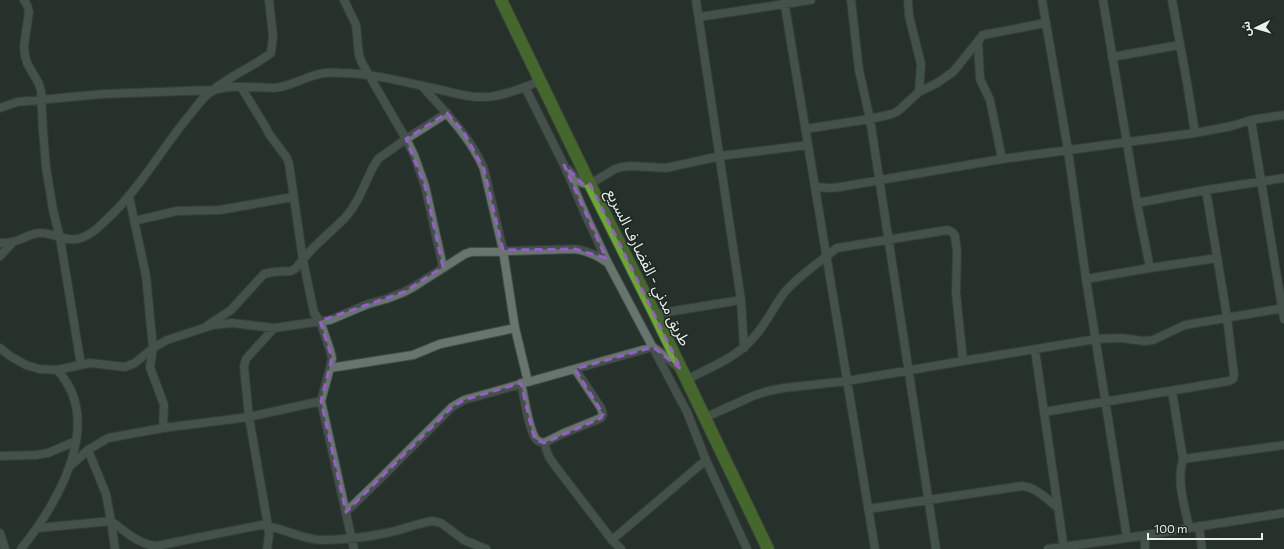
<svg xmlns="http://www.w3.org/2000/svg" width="1284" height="549" viewBox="0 0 1284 549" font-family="Commissioner,'Noto Sans Arabic',sans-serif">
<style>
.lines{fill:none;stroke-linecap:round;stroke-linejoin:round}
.minor-casing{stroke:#444d49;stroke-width:10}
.highway-casing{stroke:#444d49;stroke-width:14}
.minor{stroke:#68756f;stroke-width:8}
.highway{stroke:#6aa92d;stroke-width:12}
.marked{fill:none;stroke:#975dca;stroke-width:3;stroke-dasharray:8 5;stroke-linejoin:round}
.labels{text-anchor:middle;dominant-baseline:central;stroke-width:3;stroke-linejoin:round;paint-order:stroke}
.street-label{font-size:15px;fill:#eaf1ed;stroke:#1d2822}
</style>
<rect width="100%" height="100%" fill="#26322c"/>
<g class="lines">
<g class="minor-casing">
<path id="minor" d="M 24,0 L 27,5 L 29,12 L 24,46 L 25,56 L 27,63 L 39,84 L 41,91 L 43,131 L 46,167 L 53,210 L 60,238 L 81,365
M 344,0 L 356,25 L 359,55 L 362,63 L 406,139 L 414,155 L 425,186 L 443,267
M 696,0 L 741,300 L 744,348
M 784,0 L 875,549
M 851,0 L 859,70 L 870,119 L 936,549
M 908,0 L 909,16 L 921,64 L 919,92
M 1042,0 L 1068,150 L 1086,279 L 1127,538
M 1103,0 L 1137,203 L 1206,190 L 1284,178
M 1172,0 L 1187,83 L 1195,133
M 699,17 L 811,0
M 978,41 L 980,79 L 990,100 L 1002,159
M 1112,57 L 1179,45
M 422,86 C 445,112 470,136 484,169 L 503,250 L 515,328 L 528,382
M 241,87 L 265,126 L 269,134 L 287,158 L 289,164 L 303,260 L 314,313 L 320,321 L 330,350 L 332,358 L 330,368 L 321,401 L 354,549
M 525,87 L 564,165 L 586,216 L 608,263 L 687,412 L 706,460 L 747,549
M 0,108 L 17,102 L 103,94 L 213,90 C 231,75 253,67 271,53 L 273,36 L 269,0
M 1251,120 L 1284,319
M 805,129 L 870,119 L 892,114 L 898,111 L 919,92 L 937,83 L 953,72 L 983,35 L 1045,23
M 569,170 C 575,177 580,185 590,184 L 615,169 L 622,167 L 632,166 L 666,168 L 720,156 L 808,145
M 815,187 L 831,188 L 840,187 L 1002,159 L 1195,133 L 1232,126 L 1251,120 L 1284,115
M 129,196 L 146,276 L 153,348 L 150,367 L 164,405 L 163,428
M 1137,203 L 1150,268
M 134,221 L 177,211 L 220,210 L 293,197
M 0,243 C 4,243 9,243 12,242 C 22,240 29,234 39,233 C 53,232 67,243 81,238 C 90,235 98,228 104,222 C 140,190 162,147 193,111 C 199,103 206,93 215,90 C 233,84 255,88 274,88 C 287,87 300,80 312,76 C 321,73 331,72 340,73 C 374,73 408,83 441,90 C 455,93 469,98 483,97 C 501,97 523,88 540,81
M 0,256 L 13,242
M 1086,279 L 1150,268 L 1217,258
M 655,314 L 741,300
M 208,325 L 231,310 L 264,274 L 273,272 L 291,271 L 295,269 L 313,248 L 345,218 L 352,209 L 359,197 L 372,169 L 378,159 L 406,139 L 447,113
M 0,348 L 10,356 L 26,365 L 39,369 L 57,370 L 90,363 L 125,367 L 135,363 L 153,348 L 167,340 L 213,325 L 232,323 L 274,328 L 330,320 L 368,304 L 386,299 L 404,292 L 415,286 L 465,254 L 471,252 L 575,249 C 588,251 597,255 608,263
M 1035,350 L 1064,549
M 330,368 L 413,355 L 440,344 L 515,328
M 686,380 C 705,370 728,361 744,347 C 762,332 771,311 784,293 C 796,278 818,263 833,251 L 837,248 L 948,230 L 952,232 L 955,236 L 957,252 L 956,293 L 963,361
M 521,383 C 524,396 529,431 536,439 C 538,442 541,442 544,443 L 562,434 L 601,418 L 603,414 L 601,408 L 575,369
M 1172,391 L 1183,459
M 1044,412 L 1229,381 L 1233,379 L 1234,375 L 1227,317 L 1206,190
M 704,418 L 753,396 L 768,391 L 784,388 L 847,381 L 963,361 L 1096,339 L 1121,338 L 1144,341 L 1153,340 L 1185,325 L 1284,308
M 544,443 L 549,457 L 556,467 L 612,540 L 621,549
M 88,450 L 106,494 L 111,521 L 115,549
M 0,456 L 35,455 L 48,453 L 76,441
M 70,466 L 88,450 L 108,438 L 163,428 L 249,417 L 321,401
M 868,509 L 1022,486 C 1036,487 1048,500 1058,508
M 346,512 L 376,483 L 452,407 L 464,400 L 653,347 L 679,368
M 1199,526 L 1202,549
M 38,528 L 111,521 C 126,532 138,544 156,546 L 261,525 C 282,527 300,539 321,540 C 344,540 369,537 391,532 C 405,529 418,523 433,521 L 441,523 L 464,540 L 486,549
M 1189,528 C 1185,506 1176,482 1183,459 L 1284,445
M 0,533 L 5,549
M 1145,535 L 1145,549
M 612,540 L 706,460
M 21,549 C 57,504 106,422 57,370
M 267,549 L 269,535 L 268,526 L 249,417 L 244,367 L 246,359 L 274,328
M 1048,549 L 1127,538 L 1284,513"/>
</g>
<g class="highway-casing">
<path id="highway" d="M 501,0 L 590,184 L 655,314 L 768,549"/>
</g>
<use href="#minor" class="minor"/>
<use href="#highway" class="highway"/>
</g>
<path d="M0 0H1284V549H0ZM 447,113 L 463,131 L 484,169 L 503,250 L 575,249 L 606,258 L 564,165 L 584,185 L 590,184 L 681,369 L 653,347 L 575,369 L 603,414 L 601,418 L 544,443 L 535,439 L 532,430 L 521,383 L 464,400 L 452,407 L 346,512 L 321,401 L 332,358 L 320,321 L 404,292 L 443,267 L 425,186 L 406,139 Z" fill="#26322c" fill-opacity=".55" fill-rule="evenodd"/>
<path class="marked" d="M 447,113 L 463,131 L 484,169 L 503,250 L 575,249 L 606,258 L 564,165 L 584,185 L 590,184 L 681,369 L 653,347 L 575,369 L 603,414 L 601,418 L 544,443 L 535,439 L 532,430 L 521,383 L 464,400 L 452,407 L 346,512 L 321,401 L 332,358 L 320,321 L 404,292 L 443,267 L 425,186 L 406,139 Z"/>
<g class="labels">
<g class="street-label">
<text transform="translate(649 267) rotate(64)">طريق مدني - القضارف السريع</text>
</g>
</g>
<g transform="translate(1256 28) rotate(265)" stroke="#1d2822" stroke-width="3" paint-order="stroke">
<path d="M0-3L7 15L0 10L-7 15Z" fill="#eaf1ed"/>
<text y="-6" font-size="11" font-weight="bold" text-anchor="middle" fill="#eaf1ed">ش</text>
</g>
<path d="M1148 533v6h114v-6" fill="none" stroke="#eaf1ed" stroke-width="2"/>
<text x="1154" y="533" font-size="12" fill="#eaf1ed" stroke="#1d2822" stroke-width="3" paint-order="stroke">100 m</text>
</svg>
